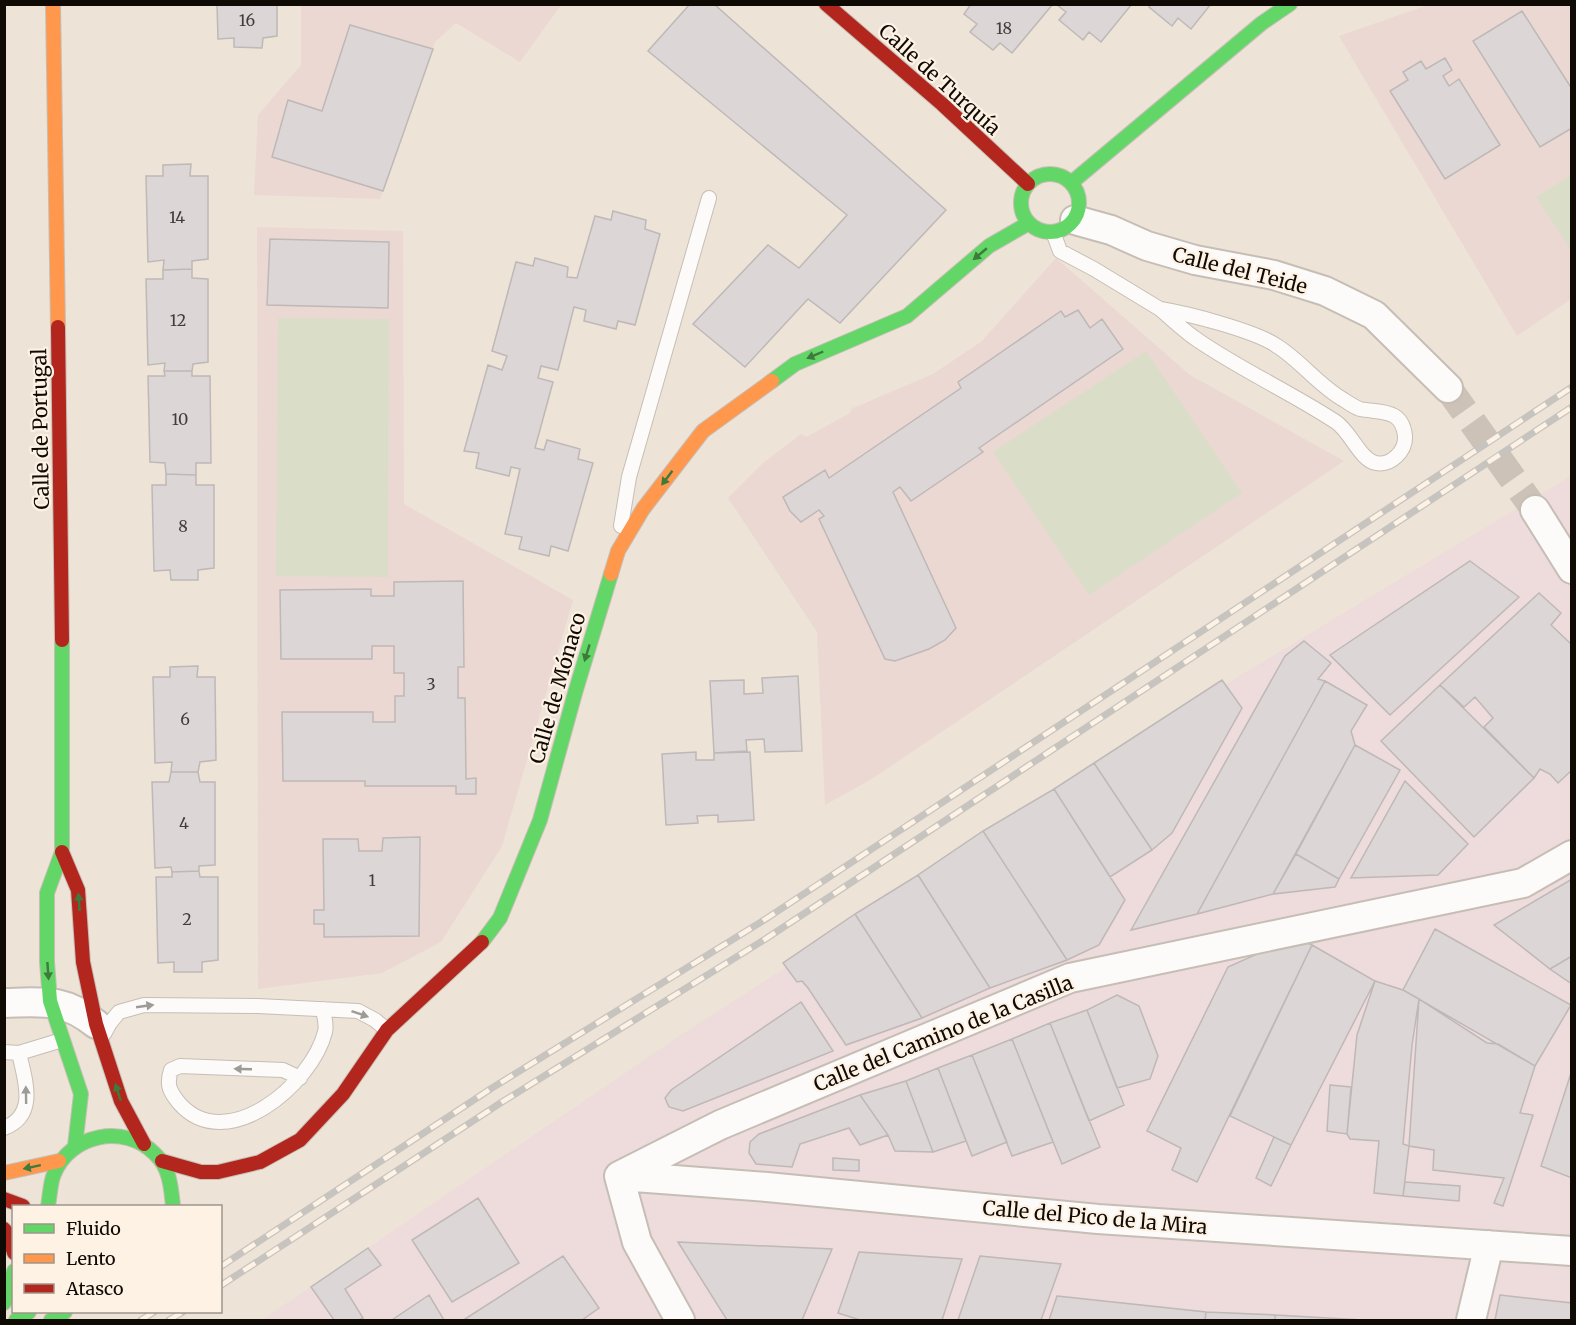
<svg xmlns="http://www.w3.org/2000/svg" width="1576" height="1325" viewBox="0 0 1576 1325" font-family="Merriweather,serif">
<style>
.industrial{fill:#eedbdb}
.education{fill:#ebd8d2}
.green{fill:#dadec9}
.building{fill:#dcd6d7;stroke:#beb8b7;stroke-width:1.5}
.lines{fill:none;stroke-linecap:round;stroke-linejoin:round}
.street-tunnel{stroke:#ccc2b7;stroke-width:28;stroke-dasharray:28 14;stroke-linecap:butt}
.lane-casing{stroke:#c6beb5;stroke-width:16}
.street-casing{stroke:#c6beb5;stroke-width:32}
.fast-casing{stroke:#c6beb5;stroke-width:16}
.slow-casing{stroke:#c6beb5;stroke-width:16}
.jam-casing{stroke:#c6beb5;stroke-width:16}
.lane{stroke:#fcfbf9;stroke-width:14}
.street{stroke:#fcfbf9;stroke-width:28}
.fast{stroke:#63d668;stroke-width:14}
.slow{stroke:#ff974d;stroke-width:14}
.jam{stroke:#b3261e;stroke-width:14}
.rail-casing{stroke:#c7c4c0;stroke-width:7}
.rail{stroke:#fef2e4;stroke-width:4.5;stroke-dasharray:14;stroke-linecap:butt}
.oneway{fill:#3e7a3b}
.oneway2{fill:#9e9b97}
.labels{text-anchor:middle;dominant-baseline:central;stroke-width:4.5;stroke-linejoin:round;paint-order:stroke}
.number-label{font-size:16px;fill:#433d39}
.street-label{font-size:20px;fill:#100a04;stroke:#fef2e4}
</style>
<rect width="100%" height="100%" fill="#ede3d7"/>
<path class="industrial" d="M 1571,476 L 1571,1320 L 262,1320 L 681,1035 L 1236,678 Z"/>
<path class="education" d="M 301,5 L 561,5 L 520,62 L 456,23 L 435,42 L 380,199 L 254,195 L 258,115 L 301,65 Z
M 1428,5 L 1571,5 L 1571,299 L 1517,336 L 1339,36 Z
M 257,227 L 403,231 L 404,504 L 573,600 L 502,846 L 441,942 L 382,973 L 258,989 Z
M 1056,258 L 1190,375 L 1344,461 L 870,780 L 825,805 L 817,632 L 728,498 L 763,463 L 801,434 L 806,437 L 850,413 L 851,409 L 933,374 L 982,341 Z"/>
<path class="green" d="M 1571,175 L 1571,250 L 1536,197 Z
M 278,318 L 389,319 L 388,577 L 276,576 Z
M 1146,351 L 1242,493 L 1089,595 L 993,452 Z"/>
<path class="building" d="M 217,4 L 277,4 L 277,36 L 263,38 L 262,48 L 234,47 L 234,38 L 218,39 Z
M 690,4 L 714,4 L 946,210 L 840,323 L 808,299 L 745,367 L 693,324 L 768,245 L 799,268 L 847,215 L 648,51 Z
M 971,4 L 1053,4 L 1012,53 L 1000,43 L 993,50 L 970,32 L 977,24 L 964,14 Z
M 1056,4 L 1132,4 L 1101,42 L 1089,32 L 1083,40 L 1059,20 L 1066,12 Z
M 1151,4 L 1211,4 L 1191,29 L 1178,18 L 1172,26 L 1149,7 Z
M 1522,11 L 1572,89 L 1572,128 L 1540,147 L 1473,41 Z
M 350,25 L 433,49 L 383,191 L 272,157 L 288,100 L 322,111 Z
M 1445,58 L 1452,70 L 1443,76 L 1449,86 L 1459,79 L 1500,145 L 1445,179 L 1390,91 L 1408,80 L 1403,72 L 1421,61 L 1426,69 Z
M 191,164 L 190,176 L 208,176 L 208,259 L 192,261 L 192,269 L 163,270 L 164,260 L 148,262 L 146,176 L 163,176 L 163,165 Z
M 613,211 L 646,220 L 645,229 L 660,234 L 635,325 L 618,321 L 616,329 L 584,321 L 586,310 L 574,307 L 558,370 L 541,366 L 538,378 L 553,382 L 535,448 L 544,450 L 547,440 L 580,449 L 578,459 L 593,463 L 568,551 L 551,546 L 549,556 L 519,549 L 522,537 L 505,534 L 520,469 L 511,467 L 509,476 L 476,468 L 479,453 L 464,451 L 488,365 L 502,370 L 507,356 L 492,351 L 516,262 L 533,266 L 535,258 L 568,267 L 567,277 L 577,278 L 595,216 L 611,220 Z
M 270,239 L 389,242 L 388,308 L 267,305 Z
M 192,269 L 192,278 L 208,279 L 208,362 L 193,364 L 192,371 L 164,371 L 165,363 L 148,365 L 146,279 L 163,279 L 163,270 Z
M 1078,310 L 1090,328 L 1102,319 L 1123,349 L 979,448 L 983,452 L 911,501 L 900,487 L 893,492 L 956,628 L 945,640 L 929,649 L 895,661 L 885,659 L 819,519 L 824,516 L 819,510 L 801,522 L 790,511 L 783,497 L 825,470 L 829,478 L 961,388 L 958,382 L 1061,311 L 1065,317 Z
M 164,371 L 192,371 L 192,376 L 210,376 L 211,463 L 196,463 L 196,475 L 166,474 L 165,463 L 150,462 L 148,376 L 165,376 Z
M 166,474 L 196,475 L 196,485 L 214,485 L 214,568 L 198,570 L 198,580 L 171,580 L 170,570 L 154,571 L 152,485 L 166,485 Z
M 1470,561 L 1519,597 L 1390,715 L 1330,655 Z
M 463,581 L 464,667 L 458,667 L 458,698 L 465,698 L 466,779 L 476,778 L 476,794 L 456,794 L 456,786 L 365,786 L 365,781 L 283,781 L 282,712 L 373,712 L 373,722 L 395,722 L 395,696 L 404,696 L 404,673 L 394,673 L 394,646 L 372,646 L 372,659 L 281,659 L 280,590 L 371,589 L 371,596 L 394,596 L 394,582 Z
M 1539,593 L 1561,613 L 1551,625 L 1572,645 L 1572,770 L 1558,783 L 1550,774 L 1540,769 L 1534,778 L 1484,727 L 1493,718 L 1475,697 L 1464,707 L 1440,685 Z
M 1304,641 L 1331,663 L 1318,679 L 1325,681 L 1197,914 L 1131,930 L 1285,656 Z
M 198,666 L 197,677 L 215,677 L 216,760 L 200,762 L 198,772 L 171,772 L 172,762 L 155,763 L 153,677 L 170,677 L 170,667 Z
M 798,676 L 802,751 L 765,752 L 764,739 L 746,740 L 747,751 L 714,753 L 710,681 L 744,680 L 744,694 L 763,693 L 762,678 Z
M 1222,680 L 1242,708 L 1172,833 L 1152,850 L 1094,763 Z
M 1325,681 L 1367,705 L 1351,731 L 1355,745 L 1273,894 L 1197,914 Z
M 1440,685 L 1534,778 L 1474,837 L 1381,741 Z
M 1355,745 L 1400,770 L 1339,879 L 1296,854 Z
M 696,752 L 696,760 L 714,760 L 714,753 L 750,752 L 754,820 L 718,822 L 718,815 L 697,816 L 698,823 L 666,825 L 662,754 Z
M 1094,763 L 1152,850 L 1110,877 L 1054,789 Z
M 171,772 L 198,772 L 200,782 L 215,782 L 215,865 L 199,866 L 199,871 L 172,872 L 171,867 L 155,868 L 152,782 L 169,782 Z
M 1405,781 L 1468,844 L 1438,875 L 1351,878 Z
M 1054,789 L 1125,900 L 1099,945 L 1067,960 L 983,831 Z
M 983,831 L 1067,960 L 990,988 L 918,875 Z
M 420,837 L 419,936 L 324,937 L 324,924 L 314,924 L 314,910 L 324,910 L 323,839 L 358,839 L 359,851 L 382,851 L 383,838 Z
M 1296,854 L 1339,879 L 1335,887 L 1273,894 Z
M 199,871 L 200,877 L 218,877 L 218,960 L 202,962 L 202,972 L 174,972 L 174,962 L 158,963 L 156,877 L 172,877 L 172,872 Z
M 918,875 L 990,988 L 922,1018 L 855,914 Z
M 1572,879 L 1572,956 L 1550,969 L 1494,925 Z
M 855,914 L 922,1018 L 846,1045 L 808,988 L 802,981 L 797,982 L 783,963 Z
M 1435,929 L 1571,1005 L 1535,1066 L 1403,990 Z
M 1295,937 L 1312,945 L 1197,1182 L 1172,1170 L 1181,1148 L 1147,1131 L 1228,967 Z
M 1312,945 L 1375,981 L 1291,1145 L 1230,1116 Z
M 1572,956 L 1572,984 L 1550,969 Z
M 1375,981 L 1403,990 L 1419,999 L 1412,1045 L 1403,1144 L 1409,1146 L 1403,1196 L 1374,1193 L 1379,1141 L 1350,1139 L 1347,1134 L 1357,1035 Z
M 1117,995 L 1139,1006 L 1158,1056 L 1150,1079 L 1117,1088 L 1087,1010 Z
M 1419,999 L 1487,1043 L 1498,1044 L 1535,1066 L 1520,1113 L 1533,1115 L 1503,1206 L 1494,1203 L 1504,1178 L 1433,1170 L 1434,1150 L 1409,1146 Z
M 801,1002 L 833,1051 L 683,1111 L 669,1107 L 665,1098 L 671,1090 Z
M 1087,1010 L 1124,1105 L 1089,1121 L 1050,1023 Z
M 1050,1023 L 1100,1147 L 1062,1164 L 1012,1039 Z
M 1012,1039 L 1053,1142 L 1012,1156 L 972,1055 Z
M 972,1055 L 1007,1142 L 972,1156 L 938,1068 Z
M 938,1068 L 966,1141 L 933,1152 L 906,1081 Z
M 1572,1070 L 1572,1178 L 1541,1166 Z
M 906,1081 L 933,1152 L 895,1151 L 888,1135 L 860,1095 Z
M 1330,1085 L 1351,1087 L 1347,1134 L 1327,1131 Z
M 860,1095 L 888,1135 L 860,1145 L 849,1128 L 800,1144 L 792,1167 L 756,1164 L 749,1153 L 750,1142 L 759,1134 Z
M 1274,1137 L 1291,1145 L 1271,1186 L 1256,1178 Z
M 833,1158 L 859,1160 L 859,1171 L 833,1170 Z
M 1405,1182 L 1460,1186 L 1459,1201 L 1403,1196 Z
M 478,1198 L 519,1263 L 452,1302 L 412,1240 Z
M 678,1242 L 832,1249 L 802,1320 L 727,1320 Z
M 368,1248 L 381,1265 L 345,1289 L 363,1318 L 359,1320 L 334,1320 L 311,1287 Z
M 859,1252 L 962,1259 L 942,1320 L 860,1320 L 838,1313 Z
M 563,1256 L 599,1308 L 582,1320 L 466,1320 L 465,1319 Z
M 980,1256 L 1061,1264 L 1041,1320 L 958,1320 Z
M 429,1295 L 444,1320 L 392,1320 Z
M 1500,1295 L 1572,1303 L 1572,1320 L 1495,1320 Z
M 1057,1296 L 1206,1312 L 1205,1320 L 1049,1320 Z
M 1206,1312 L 1275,1315 L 1275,1320 L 1205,1320 Z
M 1275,1315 L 1363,1320 L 1275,1320 Z"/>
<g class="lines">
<path class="street-tunnel" d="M 1448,388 L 1535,510"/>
<g class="lane-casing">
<path id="lane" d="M 1053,232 L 1060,251 L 1094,269 L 1160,309
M 1160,309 C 1186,313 1256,331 1277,346 C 1301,361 1319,386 1344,400 C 1349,403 1354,407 1360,409 C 1380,413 1402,408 1405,436 C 1406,451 1391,466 1376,463 C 1360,460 1351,432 1336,422 C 1292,393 1243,371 1199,341 C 1185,332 1173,320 1160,309 Z
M 621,526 L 629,477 L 709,198
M 104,1034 L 110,1023 L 119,1012 L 144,1005 L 258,1006 L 358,1011 L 375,1020 L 387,1030
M 4,1052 L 19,1053 L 62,1040
M 300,1078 L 283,1070 L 180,1066 L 171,1070 C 166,1085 170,1092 179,1103 C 226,1157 312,1084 325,1032 C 327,1025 324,1016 323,1009
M 4,1128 C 38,1115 25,1080 19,1053"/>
</g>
<g class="street-casing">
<path id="street" d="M 1075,220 L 1111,230 L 1147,246 L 1195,260 L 1274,275 L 1325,291 L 1374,315 L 1448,388
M 1535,510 L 1572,569
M 4,1003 C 43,1002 64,998 96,1024
M 621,1176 L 767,1187 L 1098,1219 L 1572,1251
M 680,1320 L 637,1242 L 619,1176 L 720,1125 L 1070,978 L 1523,883 L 1572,855
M 1471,1320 L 1489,1245"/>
</g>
<g class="fast-casing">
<path id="fast" d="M1021 203a29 29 0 1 1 58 0a29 29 0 1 1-58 0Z
M 1071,183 L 1262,23 L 1290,4
M 772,381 L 795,364 L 907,316 L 989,246 L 1029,223
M 62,640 L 62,852 L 47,893 L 47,962 L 50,1001 L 81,1094 L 75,1146
M 482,942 L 500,918 L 540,820 L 575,693 L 611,574
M 48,1206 C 50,1196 50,1183 54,1174 C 70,1134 125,1123 155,1154 C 170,1168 171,1187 173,1206
M 4,1303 L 14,1271
M 16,1320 L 29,1312
M 51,1320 L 65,1312"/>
</g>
<g class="slow-casing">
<path id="slow" d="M 53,4 L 58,327
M 611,574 L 618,551 L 643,509 L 703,431 L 772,381
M 4,1173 L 59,1161"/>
</g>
<g class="jam-casing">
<path id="jam" d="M 826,4 L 942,104 L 1028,184
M 58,327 L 62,640
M 62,852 L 78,890 L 83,962 L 96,1024 L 121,1101 L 144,1144
M 162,1161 L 201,1172 L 218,1172 L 260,1162 L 300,1140 L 343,1094 L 387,1030 L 482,942
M 4,1199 L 23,1206
M 4,1229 L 8,1234 L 14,1253"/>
</g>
<use href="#lane" class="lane"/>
<use href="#street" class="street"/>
<use href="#fast" class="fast"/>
<use href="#slow" class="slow"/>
<use href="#jam" class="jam"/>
<g class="rail-casing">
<path id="rail" d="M 220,1267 L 492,1088 L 761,922 L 1572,387
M 220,1286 L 502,1102 L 767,938 L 1572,407
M 141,1320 L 154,1312
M 169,1320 L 183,1312"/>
</g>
<use href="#rail" class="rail"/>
</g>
<defs><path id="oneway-solid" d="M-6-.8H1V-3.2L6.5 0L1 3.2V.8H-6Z" transform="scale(1.5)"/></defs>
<g class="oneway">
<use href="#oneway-solid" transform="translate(980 254) rotate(140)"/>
<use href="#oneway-solid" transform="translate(815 355) rotate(157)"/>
<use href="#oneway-solid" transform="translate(667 478) rotate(127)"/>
<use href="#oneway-solid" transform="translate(587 653) rotate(107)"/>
<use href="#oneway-solid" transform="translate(79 902) rotate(-94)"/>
<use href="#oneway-solid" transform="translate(48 971) rotate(86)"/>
<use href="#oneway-solid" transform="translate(118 1092) rotate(-108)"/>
<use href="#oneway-solid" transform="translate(32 1167) rotate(168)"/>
</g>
<g class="oneway2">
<use href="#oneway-solid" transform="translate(145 1006) rotate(-8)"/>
<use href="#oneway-solid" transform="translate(360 1014) rotate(19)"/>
<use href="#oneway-solid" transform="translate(243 1069) rotate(-178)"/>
<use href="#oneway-solid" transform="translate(26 1095) rotate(-91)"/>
</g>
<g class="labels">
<g class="number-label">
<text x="247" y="20">16</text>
<text x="1004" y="28">18</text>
<text x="177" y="217">14</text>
<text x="178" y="320">12</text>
<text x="180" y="419">10</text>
<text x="183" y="526">8</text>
<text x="431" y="684">3</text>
<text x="185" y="719">6</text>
<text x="184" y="823">4</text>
<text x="372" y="880">1</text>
<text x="187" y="919">2</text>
</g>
<g class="street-label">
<text transform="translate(940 79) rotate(42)">Calle de Turquía</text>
<text transform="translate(1240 270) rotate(14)">Calle del Teide</text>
<text transform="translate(40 429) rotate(-91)">Calle de Portugal</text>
<text transform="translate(557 688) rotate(-74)">Calle de Mónaco</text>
<text transform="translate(943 1033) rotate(-22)">Calle del Camino de la Casilla</text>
<text transform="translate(1095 1217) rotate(5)">Calle del Pico de la Mira</text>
</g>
</g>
<rect width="1576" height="1325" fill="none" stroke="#100a04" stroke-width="12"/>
<rect x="12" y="1205" width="210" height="108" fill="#fef2e4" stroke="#9f958a" stroke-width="1.5"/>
<rect x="24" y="1224" width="30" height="9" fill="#63d668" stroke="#9f958a" stroke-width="1.5"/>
<text x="66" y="1235" font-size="18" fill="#100a04">Fluido</text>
<rect x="24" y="1254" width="30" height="9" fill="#ff974d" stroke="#9f958a" stroke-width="1.5"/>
<text x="66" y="1265" font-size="18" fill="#100a04">Lento</text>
<rect x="24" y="1284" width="30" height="9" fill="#b3261e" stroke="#9f958a" stroke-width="1.5"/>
<text x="66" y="1295" font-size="18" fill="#100a04">Atasco</text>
</svg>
